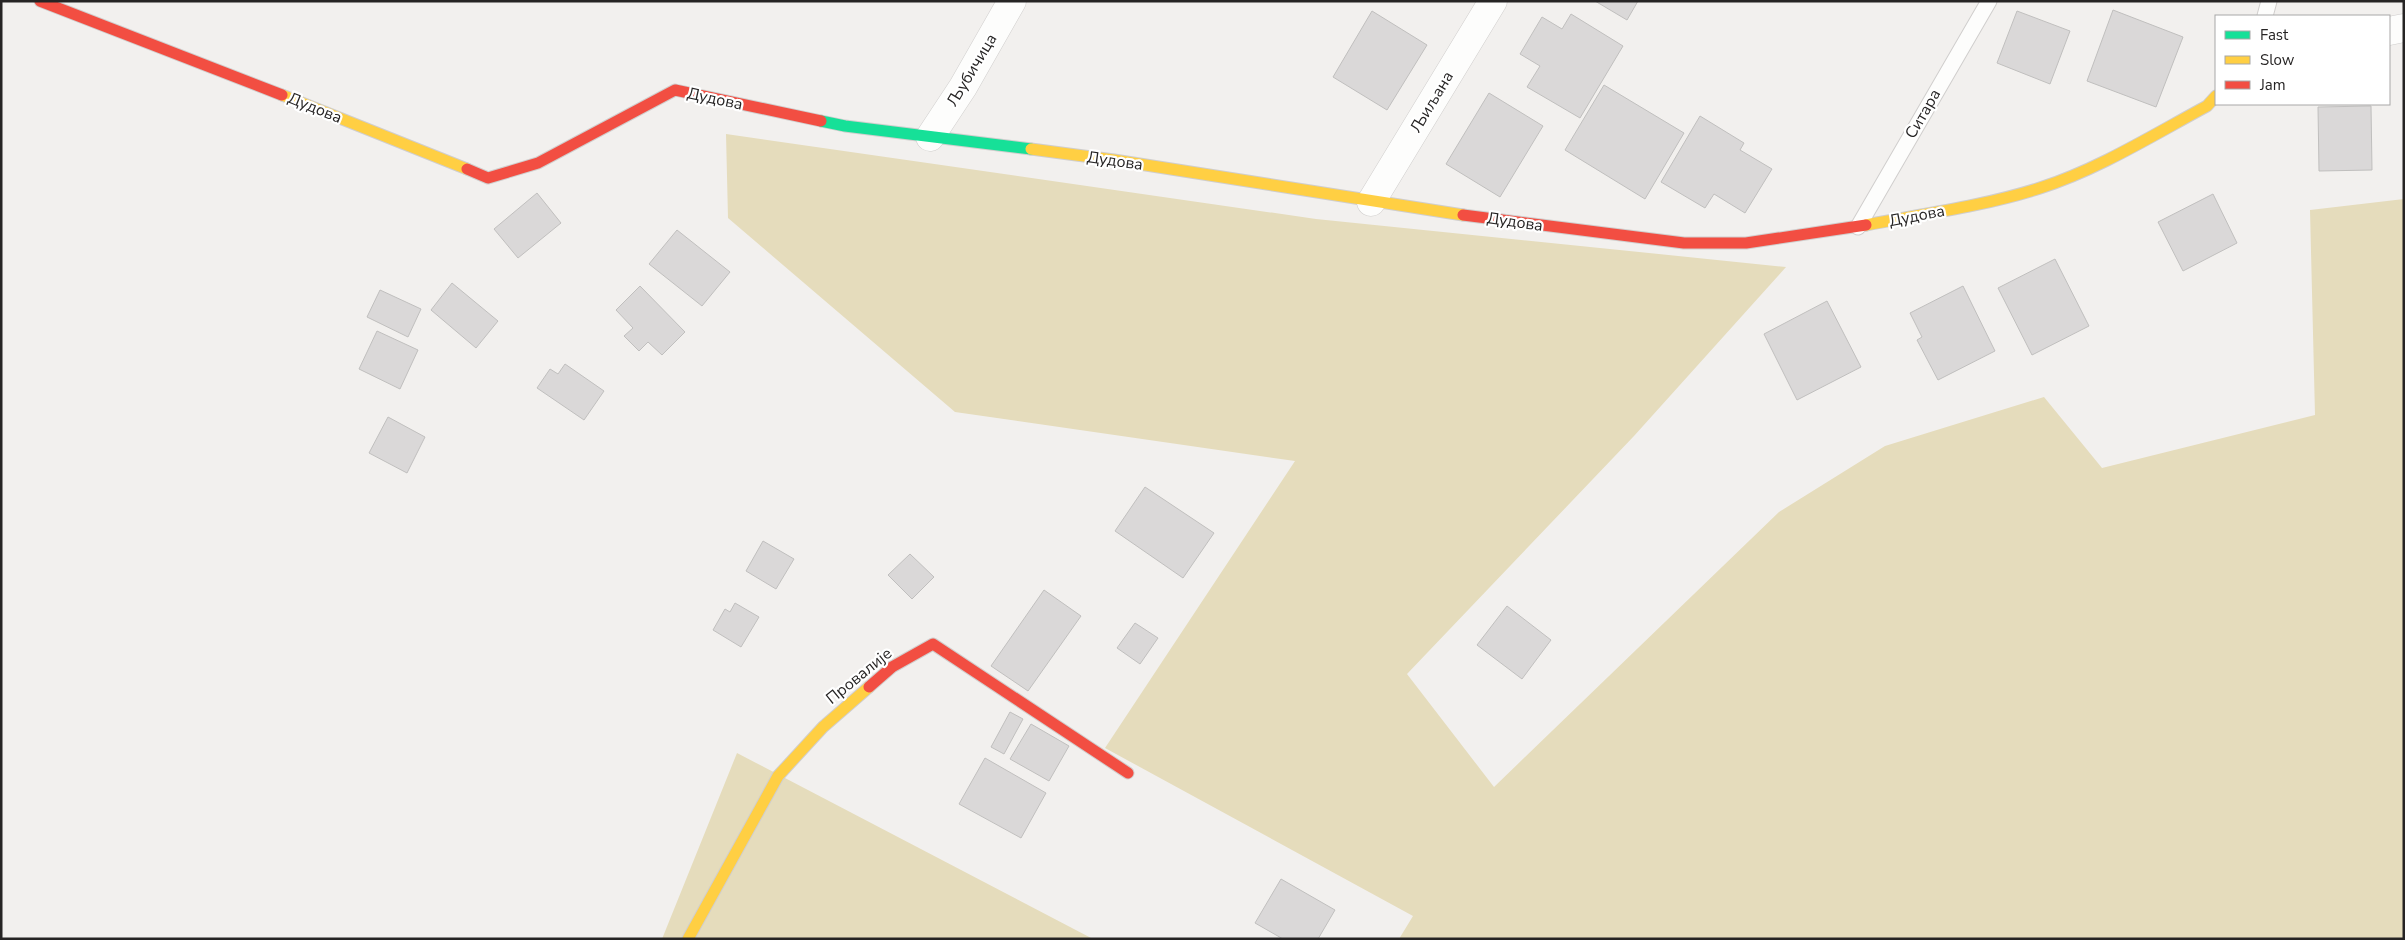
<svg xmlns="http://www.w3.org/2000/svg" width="2405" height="940" viewBox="0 0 2405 940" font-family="'Nunito Sans',sans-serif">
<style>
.green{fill:#e5dcbc}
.building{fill:#dad8d8;stroke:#c0bfbe}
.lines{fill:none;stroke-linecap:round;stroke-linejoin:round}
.lane-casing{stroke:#d0cecd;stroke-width:17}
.street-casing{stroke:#d0cecd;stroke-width:29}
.fast-casing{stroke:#d0cecd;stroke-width:13}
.slow-casing{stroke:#d0cecd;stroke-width:13}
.jam-casing{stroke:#d0cecd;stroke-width:13}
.lane{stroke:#fdfdfc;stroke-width:15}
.street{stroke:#fdfdfc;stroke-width:28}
.fast{stroke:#16e098;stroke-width:11}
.slow{stroke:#ffcf43;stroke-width:11}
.jam{stroke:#f24e42;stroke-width:11}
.labels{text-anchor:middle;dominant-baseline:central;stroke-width:4.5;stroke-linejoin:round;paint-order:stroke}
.street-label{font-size:16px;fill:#262424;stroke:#fff}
</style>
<rect width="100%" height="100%" fill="#f2f0ee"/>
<path class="green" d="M 726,134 L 1316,219 L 1786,267 L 1634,436 L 1407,674 L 1494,787 L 1779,512 L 1885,446 L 2044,397 L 2102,468 L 2315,415 L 2310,210 L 2404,199 L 2404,939 L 1399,939 L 1413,916 L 1105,748 L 1295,461 L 955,412 L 728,218 Z
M 737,753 L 1093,939 L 662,939 Z"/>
<path class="building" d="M 1595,1 L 1638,1 L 1627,20 Z
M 2113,10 L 2183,37 L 2156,107 L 2087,81 Z
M 1372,11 L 1427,45 L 1387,110 L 1333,77 Z
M 2017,11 L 2070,31 L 2050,84 L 1997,63 Z
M 1571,14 L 1623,46 L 1580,118 L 1527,87 L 1540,66 L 1520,54 L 1542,17 L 1562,29 Z
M 1604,85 L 1684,133 L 1645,199 L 1565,150 Z
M 1489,93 L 1543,126 L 1500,197 L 1446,164 Z
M 2371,106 L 2372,170 L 2319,171 L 2318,107 Z
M 1700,116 L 1744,143 L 1740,150 L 1772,169 L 1745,213 L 1714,194 L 1705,208 L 1661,182 Z
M 537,193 L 561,223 L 518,258 L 494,229 Z
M 2213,194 L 2237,243 L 2183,271 L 2158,222 Z
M 677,230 L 730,272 L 702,306 L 649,264 Z
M 2055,259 L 2089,326 L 2032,355 L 1998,288 Z
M 452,283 L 498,321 L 476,348 L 431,310 Z
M 640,286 L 685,332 L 662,355 L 648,342 L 639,351 L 624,336 L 633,328 L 616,310 Z
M 1963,286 L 1995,351 L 1938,380 L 1917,340 L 1922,337 L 1910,313 Z
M 380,290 L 421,309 L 408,337 L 367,317 Z
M 1827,301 L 1861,367 L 1797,400 L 1764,334 Z
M 377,331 L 418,350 L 400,389 L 359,369 Z
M 565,364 L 604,391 L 584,420 L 537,388 L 550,369 L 558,374 Z
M 388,417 L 425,437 L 407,473 L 369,453 Z
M 1145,487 L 1214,533 L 1183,578 L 1115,531 Z
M 763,541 L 794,559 L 776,589 L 746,571 Z
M 910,554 L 934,577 L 912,599 L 888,575 Z
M 1044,590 L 1081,616 L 1028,691 L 991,666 Z
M 735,603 L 759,617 L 741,647 L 713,630 L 725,609 L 730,612 Z
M 1507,606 L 1551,640 L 1522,679 L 1477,645 Z
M 1135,623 L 1158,638 L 1140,664 L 1117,648 Z
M 1010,712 L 1023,719 L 1004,754 L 991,747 Z
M 1031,724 L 1069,746 L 1049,781 L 1010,759 Z
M 985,758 L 1046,793 L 1021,838 L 959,804 Z
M 1281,879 L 1335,910 L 1318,939 L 1283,939 L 1255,923 Z"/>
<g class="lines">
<g class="lane-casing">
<path id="lane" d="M 2265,16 L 2269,1
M 1858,227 L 1989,1"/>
</g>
<g class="street-casing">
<path id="street" d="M 2389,31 L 2404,28
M 930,137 L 963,87 L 1012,1
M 1371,202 L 1493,1"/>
</g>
<g class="fast-casing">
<path id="fast" d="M 821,121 L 845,126 L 1031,149"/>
</g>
<g class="slow-casing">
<path id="slow" d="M 282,95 L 467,169
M 1031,149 L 1114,160 L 1463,215
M 1866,225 C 1924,214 1984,206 2040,188 C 2099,169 2153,135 2207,106 L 2216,96
M 688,939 L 778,776 L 823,727 L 869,687"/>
</g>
<g class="jam-casing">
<path id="jam" d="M 40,1 L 282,95
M 467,169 L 488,178 L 538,163 L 675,90 L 821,121
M 1463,215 L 1684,243 L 1746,243 L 1866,225
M 869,687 L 892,667 L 933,644 L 1128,773"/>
</g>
<use href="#lane" class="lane"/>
<use href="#street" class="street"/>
<use href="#fast" class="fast"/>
<use href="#slow" class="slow"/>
<use href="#jam" class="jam"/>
</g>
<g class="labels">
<g class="street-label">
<text transform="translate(972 70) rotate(-59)">Љубичица</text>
<text transform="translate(715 99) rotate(12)">Дудова</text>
<text transform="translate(1432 102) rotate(-59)">Љиљана</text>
<text transform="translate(315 108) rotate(22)">Дудова</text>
<text transform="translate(1923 114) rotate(-60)">Ситара</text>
<text transform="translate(1115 161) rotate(8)">Дудова</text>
<text transform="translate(1917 216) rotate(-11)">Дудова</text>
<text transform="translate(1515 222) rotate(8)">Дудова</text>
<text transform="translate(859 676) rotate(-39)">Провалије</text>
</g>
</g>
<rect width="2405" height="940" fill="none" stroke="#262424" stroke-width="5"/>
<rect x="2215" y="15" width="175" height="90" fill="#ffffff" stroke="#a8a7a7"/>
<rect x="2225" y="31" width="25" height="8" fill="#16e098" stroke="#a8a7a7"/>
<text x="2260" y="40" font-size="15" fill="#262424">Fast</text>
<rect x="2225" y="56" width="25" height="8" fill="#ffcf43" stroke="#a8a7a7"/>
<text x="2260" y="65" font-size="15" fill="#262424">Slow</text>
<rect x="2225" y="81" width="25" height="8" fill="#f24e42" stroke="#a8a7a7"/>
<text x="2260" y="90" font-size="15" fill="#262424">Jam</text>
</svg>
